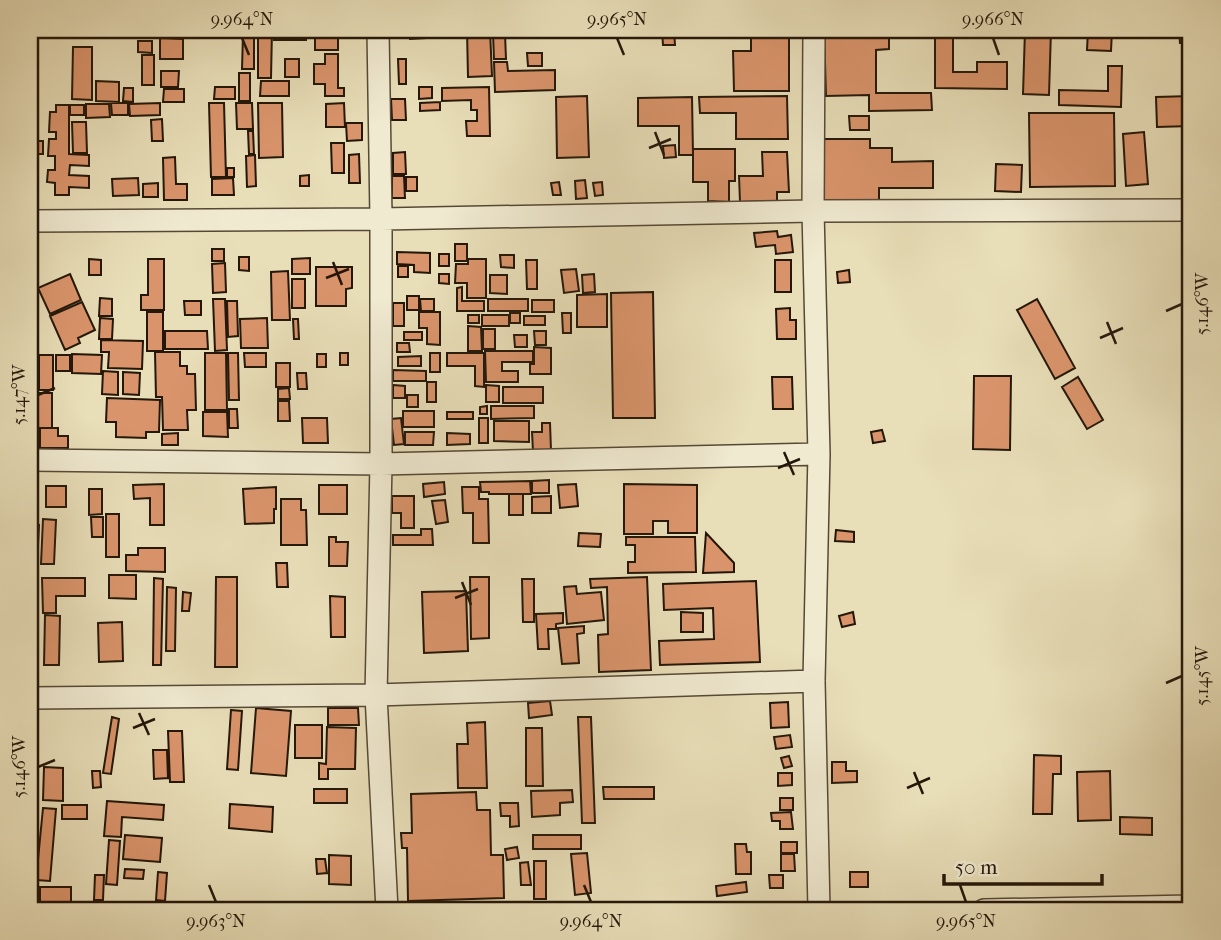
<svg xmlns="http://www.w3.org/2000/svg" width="1221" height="940" viewBox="0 0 1221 940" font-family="'IM FELL French Canon',serif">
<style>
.building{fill:#da946b;stroke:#24170a;stroke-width:2}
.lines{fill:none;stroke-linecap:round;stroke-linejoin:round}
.street-casing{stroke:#554936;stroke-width:24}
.street{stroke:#f0ead1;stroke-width:21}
.ticks{fill:none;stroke:#24170a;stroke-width:2.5}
.neatline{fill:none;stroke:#24170a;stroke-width:2.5}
.ticks-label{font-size:18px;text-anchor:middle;fill:#24170a}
</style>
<rect width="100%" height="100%" fill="#e8deb8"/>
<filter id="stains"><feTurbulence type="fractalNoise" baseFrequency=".00286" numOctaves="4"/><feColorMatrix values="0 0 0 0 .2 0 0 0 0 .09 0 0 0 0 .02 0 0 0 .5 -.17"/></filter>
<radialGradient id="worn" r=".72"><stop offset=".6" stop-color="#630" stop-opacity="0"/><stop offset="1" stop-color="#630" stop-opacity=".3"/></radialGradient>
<path class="building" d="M 69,30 L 101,30 L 101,37 L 69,36 Z
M 164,30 L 195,30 L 195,36 L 164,35 Z
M 258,30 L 272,30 L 271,78 L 258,78 Z
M 274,30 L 306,30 L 306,40 L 274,40 Z
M 315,30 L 338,30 L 338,50 L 315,50 Z
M 409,30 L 444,30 L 444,37 L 410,39 Z
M 467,30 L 490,30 L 492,76 L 468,77 Z
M 662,30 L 674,30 L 675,45 L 663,45 Z
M 751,30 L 789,30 L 789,91 L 734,91 L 733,51 L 751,51 Z
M 824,30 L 889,30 L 889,49 L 876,50 L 876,93 L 931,93 L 932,110 L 869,111 L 869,95 L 826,96 Z
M 935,30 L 953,30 L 953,72 L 977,72 L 977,62 L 1007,62 L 1007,89 L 935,88 Z
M 1025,30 L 1051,30 L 1049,95 L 1023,94 Z
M 1088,30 L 1112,30 L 1111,51 L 1087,50 Z
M 1179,30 L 1191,30 L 1191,42 L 1180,43 Z
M 243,34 L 254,34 L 254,69 L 242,69 Z
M 493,34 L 505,34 L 506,59 L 494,59 Z
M 160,38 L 183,39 L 183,59 L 160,59 Z
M 138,41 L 152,41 L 152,53 L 138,52 Z
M 73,47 L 92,47 L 92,100 L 72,99 Z
M 527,53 L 542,53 L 542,66 L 528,66 Z
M 325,54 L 338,54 L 338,88 L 344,88 L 344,96 L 325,96 L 325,84 L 314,84 L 314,64 L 325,64 Z
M 142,55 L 154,55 L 154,85 L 142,85 Z
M 285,59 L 299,59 L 299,77 L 285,77 Z
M 398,59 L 406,59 L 406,84 L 399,84 Z
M 494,62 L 507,62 L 508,71 L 555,70 L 555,90 L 495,92 Z
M 1108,66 L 1122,66 L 1121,107 L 1059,105 L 1059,90 L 1108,91 Z
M 161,71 L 179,71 L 178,87 L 161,87 Z
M 239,73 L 250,73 L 250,101 L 239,101 Z
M 96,81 L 119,82 L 119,102 L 96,101 Z
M 261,81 L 289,81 L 289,96 L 260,96 Z
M 215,87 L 235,87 L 235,99 L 214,99 Z
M 419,87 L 432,87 L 432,98 L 419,99 Z
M 489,87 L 490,136 L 467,136 L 466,121 L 477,121 L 477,110 L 471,110 L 471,100 L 442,101 L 442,88 Z
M 124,88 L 133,88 L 133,102 L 123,101 Z
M 164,89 L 184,89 L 184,102 L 163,102 Z
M 587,96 L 589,157 L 557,158 L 556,97 Z
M 787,96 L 788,139 L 736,139 L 736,113 L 700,113 L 699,97 Z
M 1191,96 L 1191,126 L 1157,127 L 1156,97 Z
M 692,97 L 693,155 L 679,155 L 679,126 L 638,126 L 638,98 Z
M 391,99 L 405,99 L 406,120 L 392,120 Z
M 440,102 L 440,110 L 420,111 L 420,103 Z
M 111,103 L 128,103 L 128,115 L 112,115 Z
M 160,103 L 160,115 L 130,116 L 129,104 Z
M 209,103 L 224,103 L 226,177 L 211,177 Z
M 236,103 L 252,103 L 253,129 L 237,129 Z
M 258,103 L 282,103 L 283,157 L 259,158 Z
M 344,103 L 345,127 L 326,127 L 326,104 Z
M 86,104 L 109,104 L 110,117 L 86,118 Z
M 56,105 L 69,105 L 69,154 L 89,155 L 89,166 L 70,165 L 69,175 L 89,176 L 89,188 L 69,187 L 69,195 L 55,195 L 55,183 L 47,182 L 48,170 L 55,170 L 55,156 L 48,156 L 49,139 L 56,139 L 56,132 L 49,132 L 50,112 L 56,112 Z
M 70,105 L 84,105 L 84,115 L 70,115 Z
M 1029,113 L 1114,113 L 1115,186 L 1030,187 Z
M 849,116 L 869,116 L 869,130 L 850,130 Z
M 162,119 L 163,141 L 152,141 L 151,120 Z
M 72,122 L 86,122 L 87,153 L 73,153 Z
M 346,123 L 362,123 L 362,140 L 347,141 Z
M 248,131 L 253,131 L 254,154 L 249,154 Z
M 1144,132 L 1148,184 L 1126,186 L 1123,134 Z
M 823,139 L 870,139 L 870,148 L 892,148 L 892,162 L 933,161 L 933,188 L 879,188 L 879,200 L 824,201 Z
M 34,141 L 43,141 L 43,154 L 34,154 Z
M 331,143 L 344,143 L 344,173 L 332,173 Z
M 675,145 L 676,157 L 664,158 L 663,146 Z
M 693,149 L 735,149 L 735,181 L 729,181 L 729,202 L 708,201 L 708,182 L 693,182 Z
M 405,152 L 406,174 L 393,174 L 393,153 Z
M 762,152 L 787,152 L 789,192 L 777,192 L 777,201 L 740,202 L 739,176 L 763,176 Z
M 359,154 L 360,183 L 349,183 L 349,155 Z
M 255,155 L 256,186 L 247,187 L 246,156 Z
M 175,157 L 176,184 L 187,184 L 187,200 L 164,200 L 163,158 Z
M 996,164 L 1022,165 L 1021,192 L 995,191 Z
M 227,168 L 234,168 L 234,177 L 227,177 Z
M 309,175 L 309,186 L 300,186 L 300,176 Z
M 392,176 L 404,176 L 405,198 L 392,198 Z
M 406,177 L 417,177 L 417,191 L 406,191 Z
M 138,178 L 139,195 L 113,196 L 112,179 Z
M 233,178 L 234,195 L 212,195 L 212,179 Z
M 585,180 L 587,198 L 576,199 L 575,181 Z
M 559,182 L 561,195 L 553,195 L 551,183 Z
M 602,182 L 603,195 L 595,196 L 593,183 Z
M 158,183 L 158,197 L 143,197 L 143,184 Z
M 777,231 L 778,237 L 791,235 L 793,252 L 776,254 L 775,245 L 756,247 L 754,233 Z
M 455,244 L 467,244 L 467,261 L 455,261 Z
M 212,249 L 224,249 L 224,261 L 212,261 Z
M 397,252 L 430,253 L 430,273 L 414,272 L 414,265 L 397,264 Z
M 439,254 L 449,254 L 449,266 L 439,266 Z
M 500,255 L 514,255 L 514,268 L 501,267 Z
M 239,257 L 249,257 L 249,271 L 239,270 Z
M 310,258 L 310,274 L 292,274 L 292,259 Z
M 89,259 L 101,260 L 101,275 L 89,275 Z
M 148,259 L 164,259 L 164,310 L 141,310 L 141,295 L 148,295 Z
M 468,259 L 486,259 L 486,298 L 467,298 L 467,283 L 455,283 L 456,264 L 468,264 Z
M 526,260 L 537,260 L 537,289 L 527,289 Z
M 775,260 L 791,260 L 791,292 L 775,292 Z
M 30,263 L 38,263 L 37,314 L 30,314 Z
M 225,263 L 226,292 L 213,293 L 212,264 Z
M 398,266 L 408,266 L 408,277 L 398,277 Z
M 316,267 L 352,267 L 352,288 L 346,289 L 346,306 L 316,306 Z
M 576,269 L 579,291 L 564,293 L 561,270 Z
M 849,270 L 850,282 L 838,283 L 837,272 Z
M 288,271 L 290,320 L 272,320 L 271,272 Z
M 70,274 L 81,300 L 50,314 L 38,288 Z
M 439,274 L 449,274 L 449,284 L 439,283 Z
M 594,274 L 595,292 L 583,293 L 582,275 Z
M 490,275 L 507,275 L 507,294 L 490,293 Z
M 292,279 L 305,279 L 305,308 L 292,308 Z
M 462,287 L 462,301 L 484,301 L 484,311 L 457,311 L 457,288 Z
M 653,292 L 655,418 L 613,418 L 611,293 Z
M 607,294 L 607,327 L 577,327 L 577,295 Z
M 407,296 L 419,296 L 419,310 L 407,310 Z
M 100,298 L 112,299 L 112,316 L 99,316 Z
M 213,299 L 225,299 L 227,350 L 215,351 Z
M 420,299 L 434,299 L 434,311 L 421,311 Z
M 488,299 L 528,299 L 528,311 L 488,311 Z
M 1037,299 L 1075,368 L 1055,379 L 1017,310 Z
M 532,300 L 554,300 L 554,312 L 532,312 Z
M 184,301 L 201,301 L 201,315 L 185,315 Z
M 227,301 L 237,301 L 238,336 L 228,337 Z
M 82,302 L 95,330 L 78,338 L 80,343 L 65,350 L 50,316 Z
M 393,303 L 404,303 L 404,326 L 393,326 Z
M 790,308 L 790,320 L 796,320 L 796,339 L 777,339 L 776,309 Z
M 147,312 L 163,312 L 163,351 L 147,351 Z
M 419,312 L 440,312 L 440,345 L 427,344 L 427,328 L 419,328 Z
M 510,313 L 520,313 L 520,323 L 510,323 Z
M 562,313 L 571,313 L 571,333 L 563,333 Z
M 468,315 L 479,315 L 479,323 L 468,323 Z
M 482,315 L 509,315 L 509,326 L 482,326 Z
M 524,316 L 545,316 L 545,325 L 524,325 Z
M 100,318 L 113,319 L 112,339 L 99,339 Z
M 267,318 L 268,348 L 241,348 L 240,319 Z
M 293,319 L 298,319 L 299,339 L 294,339 Z
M 468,326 L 481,327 L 482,351 L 468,351 Z
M 483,329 L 495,329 L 495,349 L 483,349 Z
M 165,331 L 207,331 L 208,349 L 165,349 Z
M 534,331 L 546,331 L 546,345 L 535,345 Z
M 404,332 L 422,332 L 422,340 L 404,340 Z
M 514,335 L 527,335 L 527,347 L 515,347 Z
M 101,340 L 143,341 L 142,369 L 108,368 L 109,352 L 101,352 Z
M 397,343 L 409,343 L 410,352 L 397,352 Z
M 534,347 L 551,348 L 551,374 L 530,374 L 530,364 L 534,364 Z
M 485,351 L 533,351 L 533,362 L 502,362 L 502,371 L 518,371 L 518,382 L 486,382 Z
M 155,352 L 180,352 L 180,366 L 187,366 L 187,374 L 195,374 L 196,410 L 187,410 L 188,430 L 163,430 L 162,397 L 156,397 Z
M 205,353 L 226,353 L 227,410 L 205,410 Z
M 228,353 L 238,353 L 239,400 L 229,400 Z
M 244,353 L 266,353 L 266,367 L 245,367 Z
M 340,353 L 348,353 L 348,365 L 340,365 Z
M 430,353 L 440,353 L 440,372 L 430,372 Z
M 447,353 L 484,353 L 484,387 L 475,386 L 475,366 L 447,366 Z
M 72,354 L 102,355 L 101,374 L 72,373 Z
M 317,354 L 326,354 L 326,367 L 317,367 Z
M 30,355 L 36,355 L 36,391 L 30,391 Z
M 39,355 L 53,355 L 53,390 L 39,390 Z
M 56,355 L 70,355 L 70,371 L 56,371 Z
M 421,356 L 421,366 L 398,366 L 398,357 Z
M 276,363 L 290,363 L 290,387 L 276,387 Z
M 393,370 L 426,371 L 426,381 L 393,381 Z
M 103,371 L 118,372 L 118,395 L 102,394 Z
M 123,372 L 140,373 L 139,395 L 123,394 Z
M 297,373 L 306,373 L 307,389 L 298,389 Z
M 974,376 L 1011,376 L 1010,450 L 973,449 Z
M 772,377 L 792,377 L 793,409 L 773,409 Z
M 1078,377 L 1103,420 L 1087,429 L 1062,387 Z
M 427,382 L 436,382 L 436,402 L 427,402 Z
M 393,385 L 405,386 L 405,398 L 393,398 Z
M 486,385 L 499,386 L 499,402 L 486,402 Z
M 503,387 L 543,387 L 543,403 L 503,403 Z
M 289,388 L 290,399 L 278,399 L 278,389 Z
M 38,393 L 52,393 L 52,428 L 38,428 Z
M 30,395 L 36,395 L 36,428 L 30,428 Z
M 407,395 L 418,395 L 418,407 L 407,407 Z
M 107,398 L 160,400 L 159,432 L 146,432 L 146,438 L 116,437 L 116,422 L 106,422 Z
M 278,401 L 289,401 L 290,421 L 278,421 Z
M 487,406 L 487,414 L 480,414 L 480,407 Z
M 491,406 L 534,406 L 534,418 L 491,419 Z
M 229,409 L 237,409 L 238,428 L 229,428 Z
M 403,411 L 434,411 L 434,427 L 403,427 Z
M 203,412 L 227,412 L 228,437 L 203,436 Z
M 447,412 L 473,412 L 473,419 L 447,419 Z
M 302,418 L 327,418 L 328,443 L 303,443 Z
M 401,418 L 404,444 L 394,445 L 391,419 Z
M 479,418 L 488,418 L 488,443 L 479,443 Z
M 494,421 L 529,421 L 529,442 L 494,441 Z
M 542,423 L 550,423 L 551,450 L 533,451 L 532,432 L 542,432 Z
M 40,428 L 58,428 L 58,436 L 68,436 L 68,448 L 40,448 Z
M 882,430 L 885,441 L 873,443 L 871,432 Z
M 405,432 L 434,432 L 433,445 L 405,445 Z
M 178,433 L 178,445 L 162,445 L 162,434 Z
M 447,433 L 470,434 L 470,444 L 447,445 Z
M 549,480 L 549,493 L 532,493 L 532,481 Z
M 530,481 L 531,494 L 489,494 L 489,492 L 481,492 L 480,482 Z
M 444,482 L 445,494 L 424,497 L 423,484 Z
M 164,484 L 164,525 L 150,525 L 150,498 L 134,499 L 133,485 Z
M 576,484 L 578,506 L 560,508 L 558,485 Z
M 624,484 L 697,485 L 697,533 L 668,533 L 668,521 L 653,521 L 653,534 L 624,534 Z
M 319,485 L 347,485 L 347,514 L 319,514 Z
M 46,486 L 66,486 L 66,507 L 46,507 Z
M 276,487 L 276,509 L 274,509 L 274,523 L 245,524 L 243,489 Z
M 462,487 L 479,487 L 479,499 L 488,499 L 489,543 L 473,543 L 473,513 L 463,513 Z
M 89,489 L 102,489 L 102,514 L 89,515 Z
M 509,494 L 523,494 L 523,515 L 509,515 Z
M 392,496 L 414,496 L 414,528 L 401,528 L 401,513 L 392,513 Z
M 551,496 L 551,513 L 532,513 L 532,497 Z
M 281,499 L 301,499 L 301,510 L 306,510 L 307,545 L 281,545 Z
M 445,500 L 448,522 L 436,524 L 432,501 Z
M 106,514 L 119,514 L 119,557 L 106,557 Z
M 91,517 L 103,517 L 103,537 L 92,537 Z
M 43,519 L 56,520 L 54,564 L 41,564 Z
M 30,525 L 39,525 L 38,546 L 30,546 Z
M 421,529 L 432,529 L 433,545 L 393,545 L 393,535 L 421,535 Z
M 836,530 L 854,532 L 854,542 L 835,541 Z
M 579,533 L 601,534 L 600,547 L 578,546 Z
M 706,533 L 734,563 L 734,572 L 703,573 Z
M 329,537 L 336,537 L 336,542 L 348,542 L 347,566 L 329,566 Z
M 626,537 L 695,537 L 696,572 L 628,573 L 628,562 L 635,562 L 635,545 L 626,545 Z
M 138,548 L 165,548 L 165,572 L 126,571 L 126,555 L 138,555 Z
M 276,563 L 287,563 L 288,587 L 277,587 Z
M 109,575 L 136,575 L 136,599 L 109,598 Z
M 216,577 L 237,577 L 237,667 L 215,667 Z
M 470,577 L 489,577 L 489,638 L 471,639 Z
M 647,577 L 651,670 L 599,672 L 598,635 L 608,634 L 607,587 L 591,588 L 590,579 Z
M 42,578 L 85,578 L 85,596 L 56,596 L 56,613 L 43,613 Z
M 154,578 L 163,579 L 161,665 L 153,665 Z
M 522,579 L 534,579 L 534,622 L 523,622 Z
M 30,580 L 38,580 L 37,627 L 30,627 Z
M 756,581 L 760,662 L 660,665 L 659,641 L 714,639 L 713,608 L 664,610 L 663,584 Z
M 576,586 L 577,594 L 601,592 L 604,620 L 567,624 L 564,587 Z
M 167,587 L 176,588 L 175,651 L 166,651 Z
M 466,591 L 468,651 L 424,653 L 422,592 Z
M 183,592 L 191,593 L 189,611 L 182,611 Z
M 330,596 L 345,597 L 345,637 L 331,637 Z
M 681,612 L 703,613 L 703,632 L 681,632 Z
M 853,612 L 855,624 L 842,627 L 839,616 Z
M 563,613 L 563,623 L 556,624 L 556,629 L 548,629 L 549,649 L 538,649 L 536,614 Z
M 45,615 L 60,616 L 59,665 L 44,665 Z
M 122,622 L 123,661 L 99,662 L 98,623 Z
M 584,626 L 584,633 L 577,634 L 579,663 L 562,664 L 558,628 Z
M 30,630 L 37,630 L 37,657 L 30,657 Z
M 550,701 L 552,715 L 529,718 L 528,703 Z
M 788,702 L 789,727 L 771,728 L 770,703 Z
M 256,708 L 291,711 L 286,776 L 251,773 Z
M 328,708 L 358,708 L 359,725 L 328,725 Z
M 231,710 L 242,711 L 238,770 L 227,769 Z
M 112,717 L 119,719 L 111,774 L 103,773 Z
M 578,717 L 591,717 L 595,823 L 582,823 Z
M 485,722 L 487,788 L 458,788 L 457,744 L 468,744 L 467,723 Z
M 295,725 L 322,725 L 322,758 L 295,758 Z
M 327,727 L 356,728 L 355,769 L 328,769 L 328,779 L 319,779 L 319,763 L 326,764 Z
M 526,728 L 542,728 L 543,786 L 526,786 Z
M 168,731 L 182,731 L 184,782 L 170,782 Z
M 30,733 L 36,733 L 38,759 L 30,760 Z
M 790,735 L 792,747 L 776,749 L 774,737 Z
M 153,750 L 167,750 L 168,778 L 154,779 Z
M 1034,755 L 1061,756 L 1061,774 L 1053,774 L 1052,814 L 1033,814 Z
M 789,756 L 792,766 L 784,768 L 781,758 Z
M 832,762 L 846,762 L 846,771 L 857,771 L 857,782 L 832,783 Z
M 44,767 L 63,768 L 63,801 L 43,800 Z
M 36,768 L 37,780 L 30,780 L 30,769 Z
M 92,771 L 100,771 L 101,787 L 93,788 Z
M 1110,771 L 1111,820 L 1078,821 L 1077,772 Z
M 778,773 L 792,773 L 792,785 L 778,786 Z
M 603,787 L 654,787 L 654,799 L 604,799 Z
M 314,789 L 347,789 L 347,803 L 314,803 Z
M 572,790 L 573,802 L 560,803 L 560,815 L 532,817 L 531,791 Z
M 476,792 L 477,810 L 490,810 L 491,855 L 503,855 L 504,898 L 408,901 L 407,848 L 402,848 L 401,833 L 412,833 L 411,794 Z
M 780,798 L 793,798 L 793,810 L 780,810 Z
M 107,801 L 164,805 L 163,820 L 122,817 L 121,837 L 104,836 Z
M 500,803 L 518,803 L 519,826 L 510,827 L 510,816 L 501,816 Z
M 230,804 L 273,807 L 272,832 L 229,828 Z
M 62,805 L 87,805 L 87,819 L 62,819 Z
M 43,808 L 56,809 L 50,881 L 36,880 Z
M 791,812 L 793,829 L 780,829 L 780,821 L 772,821 L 771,813 Z
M 1120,817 L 1152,818 L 1152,835 L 1120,834 Z
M 125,835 L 162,838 L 160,862 L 123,859 Z
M 533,835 L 581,835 L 581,849 L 533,849 Z
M 109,840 L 120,841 L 117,885 L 106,884 Z
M 781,842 L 797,842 L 797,853 L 781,853 Z
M 735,844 L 746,844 L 747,852 L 751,852 L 751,874 L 736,874 Z
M 517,847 L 519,858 L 507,860 L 505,849 Z
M 587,853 L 591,893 L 575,895 L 571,854 Z
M 781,854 L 794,854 L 795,871 L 781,871 Z
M 329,855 L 351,856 L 351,885 L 329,884 Z
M 316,859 L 325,859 L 327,873 L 317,874 Z
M 534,861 L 546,861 L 546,899 L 534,899 Z
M 528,862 L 531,885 L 521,885 L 520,863 Z
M 125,869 L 144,870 L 143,879 L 124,878 Z
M 158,872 L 167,873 L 165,901 L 156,900 Z
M 850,872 L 868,872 L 868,887 L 850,887 Z
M 95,875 L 104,875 L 103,900 L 94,900 Z
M 769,875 L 783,875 L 783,888 L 770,888 Z
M 746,882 L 747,892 L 717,896 L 716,886 Z
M 40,887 L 71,887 L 71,902 L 40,902 Z"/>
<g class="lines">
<g class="street-casing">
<path id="street" d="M 378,30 L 381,219 L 381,464 L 376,695 L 387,910
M 814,30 L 813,211 L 819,454 L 814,681 L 819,910
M 30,221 L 381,219 L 813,211 L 1191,210
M 30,460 L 381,464 L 819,454
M 30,698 L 376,695 L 814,681
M 984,910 L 1191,906"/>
</g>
<use href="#street" class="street"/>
</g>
<path class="ticks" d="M 242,38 L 249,55M 617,38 L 624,55M 993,38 L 999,55M 655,132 L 664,155M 649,148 L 671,139M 333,262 L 342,285M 326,278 L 349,269M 1166,311 L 1182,304M 1107,322 L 1116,344M 1100,338 L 1123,328M 38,395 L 55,388M 784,452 L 794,475M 778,468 L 800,459M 462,582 L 471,605M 455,598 L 478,589M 1166,683 L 1182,676M 139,713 L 149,735M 133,728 L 155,719M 38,767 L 55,760M 914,772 L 923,794M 907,788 L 930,778M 209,885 L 216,902M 584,885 L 591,902M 960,885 L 966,902"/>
<rect width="1221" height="940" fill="none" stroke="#e8deb8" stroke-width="77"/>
<path d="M944 874v10h158v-10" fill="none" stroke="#24170a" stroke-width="3.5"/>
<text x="955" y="874" font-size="21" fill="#24170a" stroke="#f0ead1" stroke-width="5" paint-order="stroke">50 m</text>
<rect x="38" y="38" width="1144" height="864" class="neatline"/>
<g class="ticks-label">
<text x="242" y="25">9.964°N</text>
<text x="617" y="25">9.965°N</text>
<text x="993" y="25">9.966°N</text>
<text transform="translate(1202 304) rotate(-90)" y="6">5.146°W</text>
<text transform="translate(19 395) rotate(-90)" y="6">5.147°W</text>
<text transform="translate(1202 676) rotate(-90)" y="6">5.145°W</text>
<text transform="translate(19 767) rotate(-90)" y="6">5.146°W</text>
<text x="216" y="927">9.963°N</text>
<text x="591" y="927">9.964°N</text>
<text x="966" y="927">9.965°N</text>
</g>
<rect width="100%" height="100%" filter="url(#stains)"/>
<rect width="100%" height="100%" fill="url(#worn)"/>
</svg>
